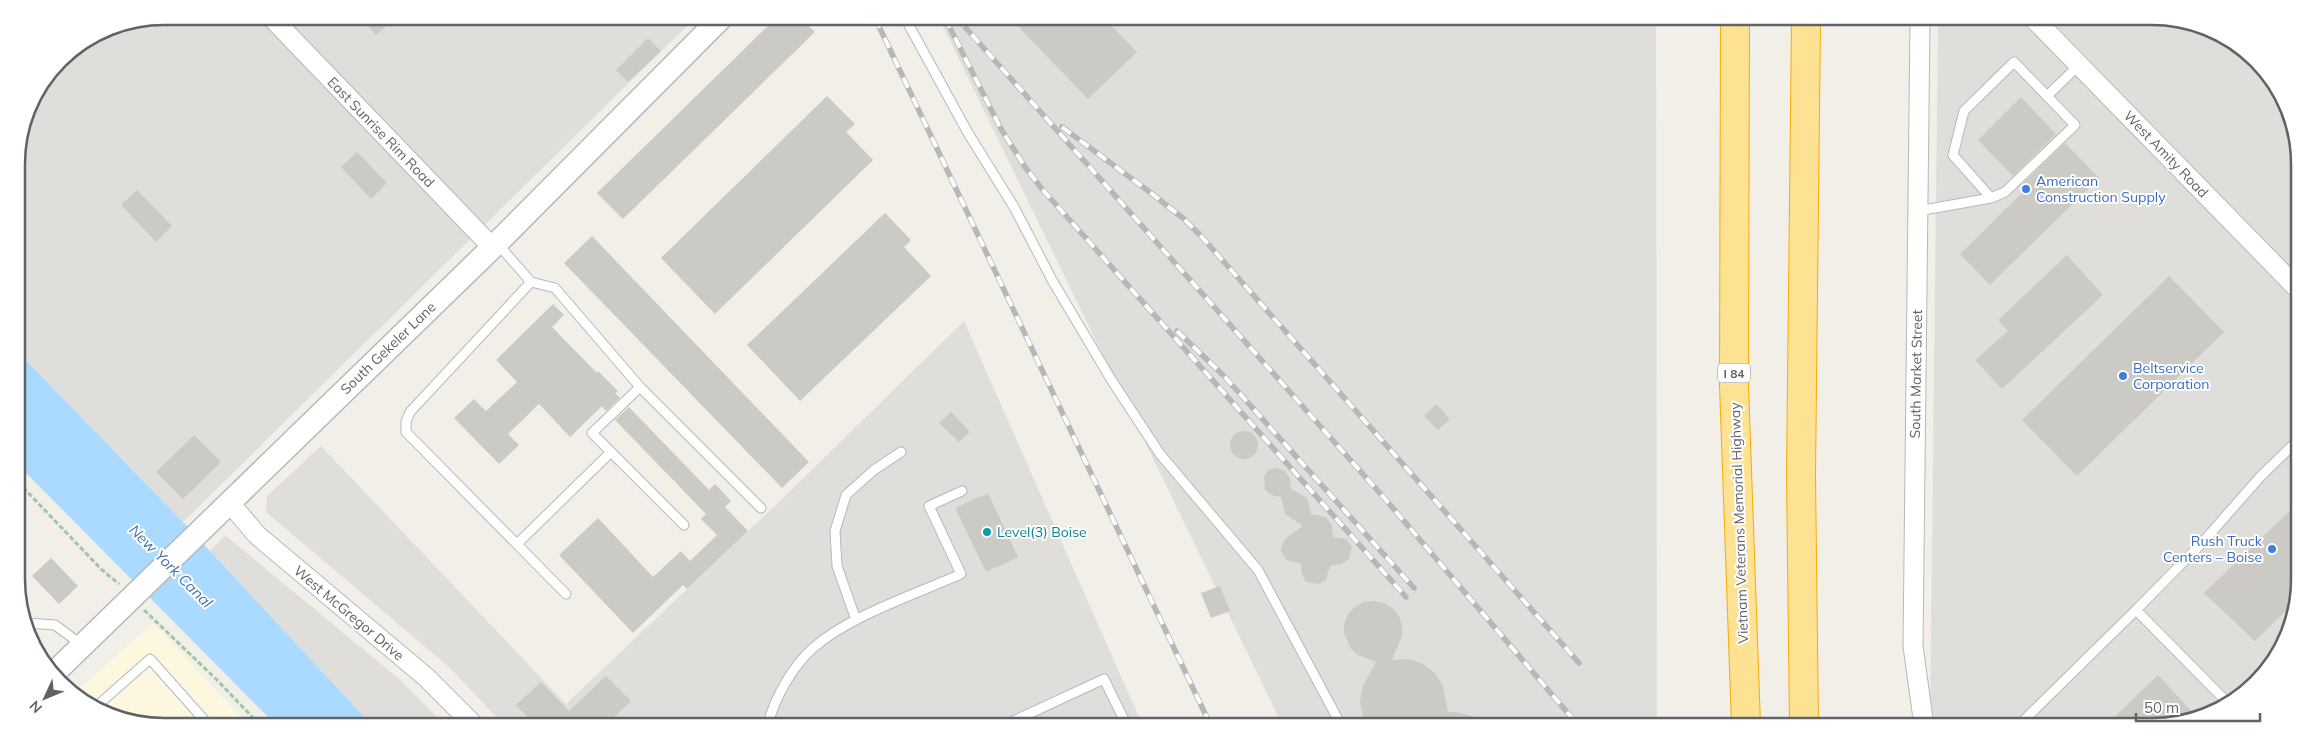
<svg xmlns="http://www.w3.org/2000/svg" width="2316" height="743" viewBox="0 0 2316 743" font-family="Mulish,sans-serif">
<style>
.commercial{fill:#fef7e0}
.industrial{fill:#e0deda}
.water{fill:#aadaff}
.building{fill:#cccac5}
.lines{fill:none;stroke-linecap:round;stroke-linejoin:round}
.service-casing{stroke:#b5b8bc;stroke-width:11}
.minor-casing{stroke:#b5b8bc;stroke-width:21}
.tertiary-casing{stroke:#b5b8bc;stroke-width:25}
.motorway-casing{stroke:#f9ab00;stroke-width:30}
.path{stroke:#9cc7a9;stroke-width:3;stroke-dasharray:5 2.5;stroke-linecap:butt}
.service{stroke:#fff;stroke-width:9}
.minor{stroke:#fff;stroke-width:19}
.tertiary{stroke:#fff;stroke-width:22}
.motorway{stroke:#fde293;stroke-width:28}
.rail-casing{stroke:#b6b7b8;stroke-width:5.5}
.rail{stroke:#fff;stroke-width:4;stroke-dasharray:11;stroke-linecap:butt}
.shop-dot{fill:#3f7fe0;stroke:#fff;stroke-width:2}
.culture-dot{fill:#0f9aa8;stroke:#fff;stroke-width:2}
.labels{text-anchor:middle;dominant-baseline:central;stroke-width:4;stroke-linejoin:round;paint-order:stroke}
.shield{fill:#fff;stroke:#8f9295;stroke-width:1}
.shield-label{font-size:12px;font-weight:bold;fill:#5f6368}
.street-label{font-size:14px;fill:#5f6368;stroke:#fff}
.shop-label{font-size:14px;fill:#366cbe;stroke:#fff;text-anchor:start}
.culture-label{font-size:14px;fill:#0d838f;stroke:#fff;text-anchor:start}
.water-label{font-size:15px;font-style:italic;fill:#4174aa;stroke:#fff}
.rim{fill:none;stroke:#5f6368;stroke-width:2.5}
</style>
<rect width="100%" height="100%" fill="#f1efe8"/>
<path class="commercial" d="M 153,623 L 246,722 L 125,722 L 76,691 Z"/>
<path class="industrial" d="M 164,16 L 695,18 L 183,522 L 18,352 L 17,154 L 28,107 L 60,59 L 107,27 Z
M 939,18 L 1656,20 L 1657,725 L 1282,724 Z
M 1938,21 L 2191,21 L 2263,66 L 2297,135 L 2295,618 L 2275,662 L 2242,696 L 2209,716 L 2162,726 L 1930,726 Z
M 964,321 L 1142,724 L 502,723 L 449,667 L 266,512 L 267,496 L 321,446 L 566,704 L 779,502 Z
M 225,535 L 399,679 L 442,722 L 369,722 L 210,551 Z"/>
<path class="water" d="M 18,352 L 183,522 L 369,722 L 273,722 L 18,465 Z"/>
<path class="building" d="M 361,17 L 397,17 L 376,35 Z
M 776,18 L 801,18 L 815,32 L 623,219 L 597,193 Z
M 1010,18 L 1105,19 L 1137,52 L 1088,99 Z
M 648,38 L 661,51 L 628,82 L 616,70 Z
M 827,96 L 855,124 L 846,132 L 873,160 L 715,314 L 661,258 Z
M 2021,97 L 2056,134 L 2013,176 L 1978,140 Z
M 2065,143 L 2099,178 L 1990,285 L 1960,254 L 2026,189 L 2022,184 Z
M 357,152 L 387,183 L 371,199 L 341,167 Z
M 137,190 L 172,226 L 156,242 L 121,205 Z
M 885,213 L 911,240 L 904,247 L 931,276 L 800,401 L 747,345 Z
M 592,236 L 809,462 L 782,488 L 564,263 Z
M 2067,255 L 2103,295 L 2002,389 L 1975,360 L 2008,331 L 1998,320 Z
M 2169,276 L 2224,332 L 2077,476 L 2022,420 Z
M 553,304 L 564,315 L 552,327 L 597,373 L 598,371 L 618,391 L 615,393 L 620,398 L 606,411 L 602,406 L 570,437 L 539,404 L 508,434 L 519,445 L 499,464 L 454,418 L 474,399 L 486,411 L 517,382 L 496,360 Z
M 1436,404 L 1450,419 L 1438,430 L 1424,416 Z
M 629,407 L 709,490 L 715,484 L 731,501 L 725,507 L 748,531 L 687,589 L 683,585 L 633,633 L 559,555 L 598,518 L 653,577 L 681,551 L 690,561 L 717,535 L 701,519 L 706,514 L 615,420 Z
M 951,412 L 970,432 L 959,442 L 939,423 Z
M1230 445a14 14 0 1 1 28 0a14 14 0 1 1-28 0Z
M 194,435 L 221,462 L 183,499 L 156,472 Z
M 1275,468 L 1284,470 L 1290,478 L 1291,489 L 1307,498 L 1311,514 L 1326,517 L 1332,525 L 1333,537 L 1346,539 L 1352,547 L 1349,559 L 1342,564 L 1330,566 L 1326,580 L 1319,584 L 1306,582 L 1302,575 L 1301,564 L 1286,560 L 1281,552 L 1281,548 L 1285,539 L 1303,526 L 1285,514 L 1281,497 L 1272,495 L 1265,490 L 1264,476 L 1268,470 Z
M 988,493 L 1018,557 L 986,572 L 955,508 Z
M 2295,506 L 2295,602 L 2255,641 L 2204,593 Z
M 51,558 L 78,586 L 59,604 L 32,576 Z
M 1220,586 L 1230,611 L 1211,618 L 1201,593 Z
M 1374,601 L 1384,603 L 1392,608 L 1399,616 L 1402,626 L 1402,636 L 1392,660 L 1409,659 L 1423,664 L 1435,673 L 1443,686 L 1448,712 L 1457,712 L 1488,721 L 1487,725 L 1367,725 L 1363,716 L 1360,703 L 1362,688 L 1376,662 L 1358,655 L 1351,649 L 1344,633 L 1344,624 L 1348,614 L 1355,607 L 1364,602 Z
M 2158,675 L 2198,718 L 2162,726 L 2105,726 Z
M 606,676 L 631,701 L 608,723 L 532,723 L 516,705 L 541,682 L 569,711 Z"/>
<g class="lines">
<g class="service-casing">
<path id="service" d="M 905,18 L 968,133 L 1014,207 L 1052,280 L 1112,381 L 1160,454 L 1258,570 L 1341,725
M 2047,96 L 2079,65
M 1918,211 L 1991,198 L 2005,192 L 2075,125 L 2014,62 L 1964,111 L 1953,155 L 1991,198
M 497,243 L 531,282 L 410,412 L 406,422 L 406,432 L 566,594
M 531,282 L 555,288 L 640,387 L 761,508
M 640,387 L 592,433 L 684,525
M 517,544 L 611,452
M 2136,610 L 2202,543 L 2260,477 L 2295,443
M 856,620 L 837,566 L 835,531 L 846,495 L 874,470 L 901,452
M 26,623 L 55,625 L 82,645
M 98,705 L 150,659 L 206,722
M 768,723 C 776,696 792,667 813,648 C 849,616 916,594 961,574 L 929,506 L 962,491
M 1007,724 L 1104,679 L 1126,724
M 2018,726 L 2136,610 L 2229,704"/>
</g>
<g class="minor-casing">
<path id="minor" d="M 271,17 L 492,247
M 1920,21 L 1913,646 L 1924,726
M 2036,21 L 2296,287
M 229,502 L 257,535 L 427,678 L 471,722"/>
</g>
<g class="tertiary-casing">
<path id="tertiary" d="M 52,675 L 497,243 L 721,18"/>
</g>
<g class="motorway-casing">
<path id="motorway" d="M 1735,20 L 1734,385 L 1746,725
M 1804,726 L 1801,475 L 1806,20"/>
</g>
<path class="path" d="M 18,482 L 101,569 L 119,584
M 144,610 L 217,680 L 257,722"/>
<use href="#service" class="service"/>
<use href="#minor" class="minor"/>
<use href="#tertiary" class="tertiary"/>
<use href="#motorway" class="motorway"/>
<g class="rail-casing">
<path id="rail" d="M 875,18 L 1210,724
M 945,18 L 1001,129 L 1025,167 L 1042,189 L 1406,597
M 957,18 L 1386,500 L 1578,725
M 1062,127 L 1151,193 L 1184,219 L 1201,236 L 1579,663
M 1177,331 L 1224,376 L 1414,588"/>
</g>
<use href="#rail" class="rail"/>
</g>
<g class="shop-dot">
<circle cx="2026" cy="189" r="5"/>
<circle cx="2123" cy="376" r="5"/>
<circle cx="2272" cy="549" r="5"/>
</g>
<circle class="culture-dot" cx="987" cy="532" r="5"/>
<g class="labels">
<rect class="shield" x="1718" y="363.5" width="32" height="19" rx="4"/>
<g class="shield-label">
<text x="1734" y="373">I 84</text>
</g>
<g class="street-label">
<text transform="translate(381 132) rotate(46)">East Sunrise Rim Road</text>
<text transform="translate(2166 154) rotate(46)">West Amity Road</text>
<text transform="translate(388 348) rotate(-44)">South Gekeler Lane</text>
<text transform="translate(1916 374) rotate(-89)">South Market Street</text>
<text transform="translate(1739 523) rotate(-92)">Vietnam Veterans Memorial Highway</text>
<text transform="translate(349 613) rotate(40)">West McGregor Drive</text>
</g>
<g class="shop-label">
<text x="2036" y="181">American<tspan x="2036" dy="16">Construction Supply</tspan></text>
<text x="2133" y="368">Beltservice<tspan x="2133" dy="16">Corporation</tspan></text>
<text x="2262" y="541" text-anchor="end">Rush Truck<tspan x="2262" dy="16">Centers – Boise</tspan></text>
</g>
<g class="culture-label">
<text x="997" y="532">Level(3) Boise</text>
</g>
<g class="water-label">
<text transform="translate(171 566) rotate(45)">New York Canal</text>
</g>
</g>
<path d="M0 0H2316V743H0ZM164 25H2152A139 139 0 0 1 2291 164V579A139 139 0 0 1 2152 718H164A139 139 0 0 1 25 579V164A139 139 0 0 1 164 25Z" fill="#fff" fill-rule="evenodd"/>
<path class="rim" d="M164 25H2152A139 139 0 0 1 2291 164V579A139 139 0 0 1 2152 718H164A139 139 0 0 1 25 579V164A139 139 0 0 1 164 25Z"/>
<g transform="translate(45 698) rotate(226)" stroke="#ffffff" stroke-width="4" paint-order="stroke">
<path d="M0-4L9 19L0 12L-9 19Z" fill="#5f6368"/>
<text y="-8" font-size="14" font-weight="bold" text-anchor="middle" fill="#5f6368">N</text>
</g>
<path d="M2136 713v8h124v-8" fill="none" stroke="#5f6368" stroke-width="2.5"/>
<text x="2144" y="713" font-size="15" fill="#5f6368" stroke="#ffffff" stroke-width="4" paint-order="stroke">50 m</text>
</svg>
